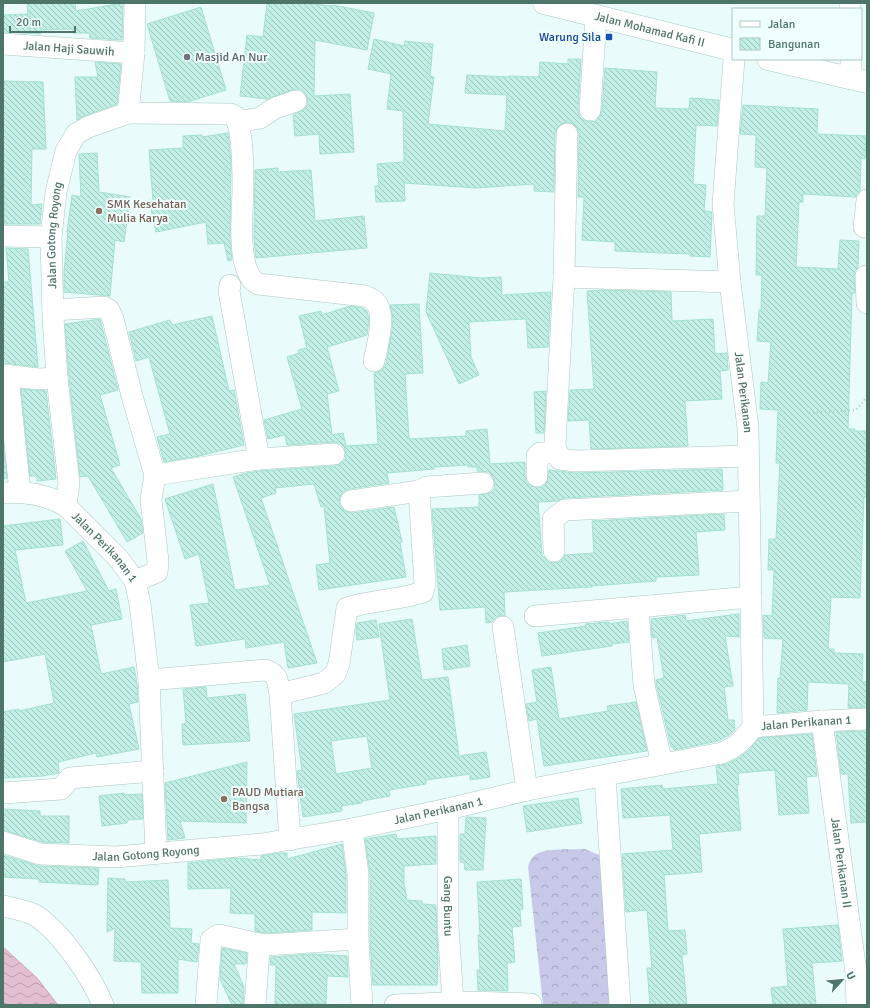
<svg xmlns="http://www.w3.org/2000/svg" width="870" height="1008" viewBox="0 0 870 1008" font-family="Signika,sans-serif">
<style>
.forest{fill:url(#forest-crowns)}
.water{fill:url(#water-waves);stroke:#d6a5bc}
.building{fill:url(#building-back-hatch);stroke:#a3e1d1;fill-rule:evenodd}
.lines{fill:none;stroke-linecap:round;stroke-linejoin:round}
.minor-casing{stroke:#aac8c2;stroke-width:22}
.secondary-casing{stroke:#a8ccc4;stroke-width:23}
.path{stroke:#a5d5c9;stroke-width:2.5;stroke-dasharray:1 3;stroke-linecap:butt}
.minor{stroke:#fff;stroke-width:21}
.secondary{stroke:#fff;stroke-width:22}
.transit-dot{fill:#1a4fb4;stroke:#effefe;stroke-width:1.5}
.worship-dot{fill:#6b7280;stroke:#effefe;stroke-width:1.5}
.education-dot{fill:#8d6e63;stroke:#effefe;stroke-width:1.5}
.labels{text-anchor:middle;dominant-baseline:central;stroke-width:4;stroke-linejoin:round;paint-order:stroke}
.street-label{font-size:12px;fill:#4e756a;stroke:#effefe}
.transit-label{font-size:12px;fill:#164399;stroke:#effefe;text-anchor:end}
.worship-label{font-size:12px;fill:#5b616d;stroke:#effefe;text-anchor:start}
.education-label{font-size:12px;fill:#785e54;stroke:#effefe;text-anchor:start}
</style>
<defs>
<pattern id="forest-crowns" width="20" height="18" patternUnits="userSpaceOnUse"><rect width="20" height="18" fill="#c8c9e9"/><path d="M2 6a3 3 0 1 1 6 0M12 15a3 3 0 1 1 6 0" fill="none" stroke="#a5a8c1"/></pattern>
<pattern id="water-waves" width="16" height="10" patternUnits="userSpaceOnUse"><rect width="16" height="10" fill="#e4bed1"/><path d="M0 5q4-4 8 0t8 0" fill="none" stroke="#bb9fae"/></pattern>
<pattern id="building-back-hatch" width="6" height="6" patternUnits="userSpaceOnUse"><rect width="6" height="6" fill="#c2efe5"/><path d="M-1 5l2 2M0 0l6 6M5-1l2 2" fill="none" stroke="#a0c6be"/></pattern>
</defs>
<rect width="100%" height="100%" fill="#e9fbfb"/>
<path class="forest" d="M 585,849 L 599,855 L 606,864 L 611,1005 L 543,1005 L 528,866 C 530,862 531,858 535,855 C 546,847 572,850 585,849 Z"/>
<path class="water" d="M 3,947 L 37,978 L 58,1005 L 3,1005 Z"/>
<path class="building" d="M 27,3 L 75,3 L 76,11 L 123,3 L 122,40 L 90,38 L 89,33 L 73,33 L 72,29 L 41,30 L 41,34 L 3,32 L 3,15 L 28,14 Z
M 267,3 L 305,3 L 332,6 L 333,5 L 374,13 L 367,50 L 315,40 L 314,96 L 350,94 L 354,152 L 320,154 L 319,134 L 295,136 L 293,115 L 305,109 L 308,103 L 307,97 L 304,92 L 299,89 L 292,90 L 267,99 L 240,96 L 247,35 L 263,37 Z
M 201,7 L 226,90 L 187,102 L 170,101 L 147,24 Z
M 374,39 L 404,46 L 405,41 L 433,44 L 430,76 L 434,77 L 428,124 L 505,131 L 507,95 L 465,93 L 467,75 L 508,77 L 509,76 L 539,77 L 540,62 L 568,64 L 568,59 L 581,59 L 578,110 L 579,116 L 583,120 L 589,122 L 596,121 L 600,116 L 602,111 L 605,68 L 657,72 L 655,108 L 689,109 L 690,98 L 719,100 L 717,126 L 696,125 L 693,184 L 706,185 L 704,211 L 712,212 L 710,257 L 690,256 L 690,254 L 615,251 L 615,242 L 582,240 L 584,197 L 578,197 L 579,134 L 577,128 L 573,124 L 568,122 L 561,124 L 557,128 L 555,133 L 554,192 L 534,191 L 534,184 L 476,188 L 404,183 L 405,201 L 376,202 L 375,186 L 379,186 L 377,164 L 404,162 L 403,111 L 387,109 L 391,74 L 368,69 Z
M 95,62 L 121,64 L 117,104 L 84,116 L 77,120 L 75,77 L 98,77 Z
M 3,81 L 43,82 L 46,149 L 32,149 L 31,205 L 42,204 L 40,224 L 4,224 Z
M 743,105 L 818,109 L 817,134 L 866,136 L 865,159 L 861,158 L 860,191 L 856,197 L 803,194 L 803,202 L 799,202 L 796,267 L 838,269 L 840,240 L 859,241 L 858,268 L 855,271 L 854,276 L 855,293 L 852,293 L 848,429 L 855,429 L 854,431 L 867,431 L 867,497 L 864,497 L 860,598 L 831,597 L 828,649 L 834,649 L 834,653 L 863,654 L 862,682 L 867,682 L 867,707 L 848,708 L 849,684 L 808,682 L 807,710 L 777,713 L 778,678 L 780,679 L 783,639 L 764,638 L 763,615 L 772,616 L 774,570 L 768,570 L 769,539 L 776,539 L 780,463 L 776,463 L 778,410 L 760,409 L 761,382 L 768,383 L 771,342 L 757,341 L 759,310 L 761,310 L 762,275 L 756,275 L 757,216 L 765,216 L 767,168 L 755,167 L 756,135 L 740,134 Z
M 228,133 L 231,161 L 230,240 L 232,260 L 228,261 L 224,243 L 208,244 L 206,222 L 156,232 L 149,200 L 153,201 L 149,150 L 183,148 L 183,136 L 202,135 L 202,137 Z
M 97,153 L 99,192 L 130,197 L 124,242 L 115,240 L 110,296 L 64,292 L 64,272 L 68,232 L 67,232 L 72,195 L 81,197 L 79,154 Z
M 278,168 L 278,172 L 311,170 L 315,221 L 364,216 L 367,248 L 256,258 L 254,239 L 255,170 Z
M 6,248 L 28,249 L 38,367 L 3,363 L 3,282 L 9,282 Z
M 430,273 L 481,278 L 501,277 L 502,295 L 551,292 L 548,347 L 528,348 L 526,319 L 469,322 L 471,357 L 479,375 L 459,384 L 426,312 Z
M 602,290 L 671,292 L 672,321 L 713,319 L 715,354 L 727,353 L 728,370 L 720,371 L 722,399 L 685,401 L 688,446 L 591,449 L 589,420 L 568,421 L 570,390 L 594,389 L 587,291 Z
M 419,304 L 423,373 L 405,374 L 409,439 L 466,436 L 466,431 L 487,429 L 490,464 L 525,462 L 525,476 L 526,482 L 531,486 L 537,488 L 543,487 L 547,482 L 549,470 L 576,473 L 722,469 L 723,490 L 564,498 L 557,501 L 538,502 L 542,556 L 543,556 L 549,562 L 554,563 L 561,561 L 565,555 L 594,553 L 592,521 L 724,514 L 725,530 L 696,532 L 699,575 L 656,577 L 656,581 L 592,586 L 592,587 L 504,592 L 505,616 L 501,615 L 496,617 L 492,622 L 486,623 L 485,607 L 440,610 L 432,509 L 479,507 L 479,495 L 490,493 L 494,489 L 495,483 L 493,477 L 489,472 L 477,471 L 477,467 L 468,467 L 468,465 L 434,467 L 434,469 L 387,473 L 389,483 L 349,489 L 343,492 L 340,497 L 339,503 L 342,509 L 347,512 L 353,513 L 394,507 L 402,542 L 400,542 L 406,577 L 319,590 L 316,565 L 330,563 L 324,506 L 321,507 L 314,484 L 275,488 L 276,493 L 261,498 L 317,663 L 288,668 L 284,642 L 246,648 L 245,639 L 196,646 L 190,605 L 209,603 L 199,554 L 185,559 L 165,499 L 213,484 L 235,590 L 270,585 L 233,477 L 246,473 L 260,471 L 335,466 L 340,464 L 345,460 L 346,454 L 344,447 L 340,443 L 334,442 L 287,445 L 285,435 L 268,439 L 264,420 L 302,409 L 287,357 L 299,353 L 298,350 L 307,348 L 299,316 L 321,311 L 322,315 L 350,306 L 362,308 L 367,311 L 369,320 L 367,335 L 327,347 L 339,391 L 327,394 L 332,435 L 343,433 L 346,446 L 378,444 L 374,373 L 378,372 L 383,369 L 386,364 L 392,330 L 393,319 L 390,305 Z
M 212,316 L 229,391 L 234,390 L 244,445 L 199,456 L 164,462 L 157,437 L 170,434 L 149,357 L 136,361 L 129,332 L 170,320 L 172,325 Z
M 100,319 L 118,390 L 100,395 L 120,465 L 111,468 L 141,519 L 143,533 L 127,542 L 88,476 L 80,477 L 69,377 L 65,324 Z
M 21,389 L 46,391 L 56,479 L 37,481 L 37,476 L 30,476 Z
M 546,391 L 544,433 L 536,433 L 534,392 Z
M 3,444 L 7,478 L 3,479 Z
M 60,519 L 63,545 L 15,550 L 26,603 L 87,591 L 65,551 L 83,541 L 109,591 L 116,589 L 122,619 L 91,625 L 101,674 L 134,667 L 137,684 L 138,702 L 129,704 L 139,749 L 97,757 L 96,753 L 58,762 L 59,773 L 42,776 L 3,778 L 3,712 L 19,709 L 19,711 L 54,703 L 45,654 L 3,662 L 3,526 Z
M 738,614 L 739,614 L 739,637 L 725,636 L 733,686 L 724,687 L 728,720 L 734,720 L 735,730 L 729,735 L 718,741 L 674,750 L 673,747 L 671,747 L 656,683 L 656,680 L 664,678 L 657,637 L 652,638 L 651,619 L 685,615 L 686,621 Z
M 412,619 L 422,680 L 448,677 L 459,756 L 486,752 L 490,777 L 470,780 L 470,774 L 426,780 L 426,784 L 389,790 L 390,796 L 362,801 L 362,803 L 341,806 L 342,811 L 303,817 L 297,771 L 302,770 L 294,714 L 390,700 L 379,624 ZM 367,736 L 372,768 L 336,774 L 331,741 Z
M 376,620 L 379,637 L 357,640 L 356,631 L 357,623 Z
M 627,621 L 629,642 L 612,644 L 612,646 L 542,656 L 538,633 L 586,626 L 585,624 L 609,622 L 609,624 Z
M 467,645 L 470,666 L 444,670 L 442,649 Z
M 551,667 L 559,719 L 608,711 L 607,706 L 636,702 L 647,751 L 544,766 L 537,719 L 529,721 L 526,704 L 537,702 L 532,670 Z
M 206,687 L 207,698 L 245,694 L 250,741 L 183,745 L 182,724 L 186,723 L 183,689 Z
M 867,731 L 867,822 L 851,823 L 848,774 L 841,774 L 836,732 Z
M 812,734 L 817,776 L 806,777 L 809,813 L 779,815 L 775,770 L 738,773 L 739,785 L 737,785 L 741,830 L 699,834 L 702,872 L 664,875 L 668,931 L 685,930 L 687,954 L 682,955 L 687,1005 L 650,1005 L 647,968 L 652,968 L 647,910 L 626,912 L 622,854 L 673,850 L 670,815 L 623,818 L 621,789 L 662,785 L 663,789 L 718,784 L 716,766 L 727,764 L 739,758 L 748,751 L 759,738 Z
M 247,762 L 246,823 L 180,821 L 185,838 L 168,840 L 165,783 Z
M 124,793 L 124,795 L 142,794 L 143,819 L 127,820 L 127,823 L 102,826 L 99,796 Z
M 578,798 L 582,823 L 527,832 L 523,806 Z
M 3,809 L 40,811 L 40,816 L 69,816 L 69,843 L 42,842 L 3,830 Z
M 466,817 L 486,818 L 483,870 L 465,870 L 464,862 L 460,862 L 460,834 L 465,834 Z
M 396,834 L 397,839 L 436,836 L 436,864 L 404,866 L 404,884 L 407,900 L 422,901 L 422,904 L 436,905 L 438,961 L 437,985 L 373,985 L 370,939 L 370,874 L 365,839 Z
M 342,844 L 346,875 L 346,913 L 312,912 L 312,930 L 265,933 L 255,931 L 255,914 L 230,913 L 231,888 L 188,889 L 188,863 L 236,858 L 261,860 L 261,856 L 279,853 L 287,853 L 287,859 Z
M 3,855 L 39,866 L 99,868 L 98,885 L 39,882 L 39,879 L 3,877 Z
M 108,878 L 125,879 L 125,882 L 168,880 L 170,928 L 192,929 L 191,943 L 199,944 L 197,962 L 178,959 L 178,993 L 142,993 L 141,962 L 114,961 L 115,928 L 107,932 Z
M 521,879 L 523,909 L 520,910 L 521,926 L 512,927 L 515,962 L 507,963 L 508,991 L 478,990 L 477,970 L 480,970 L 478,935 L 480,935 L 477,882 Z
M 838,925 L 842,961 L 812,963 L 816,1005 L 773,1005 L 771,988 L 788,986 L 783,929 Z
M 222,948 L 247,953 L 246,964 L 234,964 L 244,987 L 243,1005 L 232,1005 L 220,979 Z
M 312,954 L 347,956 L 348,977 L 327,976 L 326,1004 L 296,1003 L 296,1005 L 275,1005 L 276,965 L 270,965 L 271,957 Z"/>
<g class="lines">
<g class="minor-casing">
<g id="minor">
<path d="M 850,3 L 850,9"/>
<path id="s1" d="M 3,44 L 134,53"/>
<path id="s2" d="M 734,59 L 723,204 L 730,282 L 748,428 L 753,727"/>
<path d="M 851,59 L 851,79"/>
<path d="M 590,110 L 596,17"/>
<path d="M 128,113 L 231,114 L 236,117 C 243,135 243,167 243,187 C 243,210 235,272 258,284 L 365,296 C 367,297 371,298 373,300 C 388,311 377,346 374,361"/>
<path d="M 237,122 L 260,118 L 275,108 L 296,101"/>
<path d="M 567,134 L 564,277 L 555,445 L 557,453 L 560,459 L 576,461 L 748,456"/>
<path d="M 864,227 L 867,200"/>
<path d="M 3,236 L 51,237"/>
<path d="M 866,276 L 867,303"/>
<path d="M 564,277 L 730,282"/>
<path d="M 230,285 L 229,291 L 259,459 L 334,454"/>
<path d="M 53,310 L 104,307 L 109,310 L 113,319 L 132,396 L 155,475"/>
<path d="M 3,375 L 39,379 L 57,378"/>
<path d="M 8,376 L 20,492"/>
<path d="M 537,476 L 537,456 L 540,453 L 557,453"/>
<path id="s3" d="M 3,493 C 26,491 46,494 66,506 L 118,558 L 135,581 L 140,604 L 149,680 L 265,670 C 279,674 277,681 280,694 L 290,840"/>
<path d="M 351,501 L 419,491"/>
<path id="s4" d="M 66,506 L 69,483 L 57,378 L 53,317 L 51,237 L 56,192 L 66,151 L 76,134 L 88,127 L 128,113 L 134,53 L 135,3"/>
<path d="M 554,551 L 553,519 L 565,510 L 749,501"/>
<path d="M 135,581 L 157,572 L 158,561 L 151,500 L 155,475 L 259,459"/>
<path d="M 638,607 L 644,685 L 662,764"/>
<path d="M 535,616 L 751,597"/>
<path d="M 503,627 L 527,790"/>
<path d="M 149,680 L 156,853"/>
<path d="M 280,694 L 324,683 L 335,674 L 339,664 L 347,608 L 362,604 L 409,596 L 423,592 L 425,584 L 419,491 L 427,487 L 483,483"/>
<path id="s5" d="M 822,721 L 856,972 L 857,1005"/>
<path d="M 605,776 L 620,1005"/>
<path d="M 3,793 L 61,789 L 70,778 L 153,771"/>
<path id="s6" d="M 448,809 L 448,925 L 453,1003"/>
<path d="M 352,829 L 358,874 L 358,939 L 362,1005"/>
<path id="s7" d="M 3,842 L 40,854 L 116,857 L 262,844 L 352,829 L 448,809 L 527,790 L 722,753 C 738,746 743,740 753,727 L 822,721 L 867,719"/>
<path d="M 3,906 C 12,908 28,911 35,915 C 61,932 92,977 103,1005"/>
<path d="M 206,1005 L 211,940 L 215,937 L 219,935 L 264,945"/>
<path d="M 255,1005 L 259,951 L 260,947 L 264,945 L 358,939"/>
<path d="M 395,1005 L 470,1002 L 531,1004"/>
</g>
</g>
<g class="secondary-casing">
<g id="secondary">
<path id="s8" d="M 544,3 L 733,50"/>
<path d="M 768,59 L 867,82"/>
</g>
</g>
<path class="path" d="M 809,413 L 856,410 L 867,397"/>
<use href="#minor" class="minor"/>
<use href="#secondary" class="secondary"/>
</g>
<rect class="transit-dot" x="605" y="33" width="8" height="8" rx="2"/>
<circle class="worship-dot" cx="187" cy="57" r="4"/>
<g class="education-dot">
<circle cx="99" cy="211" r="4"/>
<circle cx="224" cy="799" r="4"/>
</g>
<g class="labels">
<g class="street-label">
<text stroke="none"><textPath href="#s8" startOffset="109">Jalan Mohamad Kafi II</textPath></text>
<text stroke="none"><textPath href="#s1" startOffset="66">Jalan Haji Sauwih</textPath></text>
<text stroke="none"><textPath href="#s4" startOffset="272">Jalan Gotong Royong</textPath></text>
<text stroke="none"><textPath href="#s2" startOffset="335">Jalan Perikanan</textPath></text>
<text stroke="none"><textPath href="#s3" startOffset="122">Jalan Perikanan 1</textPath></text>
<text stroke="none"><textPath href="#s7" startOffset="825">Jalan Perikanan 1</textPath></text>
<text stroke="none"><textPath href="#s7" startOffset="441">Jalan Perikanan 1</textPath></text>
<text stroke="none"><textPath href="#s7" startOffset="145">Jalan Gotong Royong</textPath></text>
<text stroke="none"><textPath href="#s5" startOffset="143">Jalan Perikanan II</textPath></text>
<text stroke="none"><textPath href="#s6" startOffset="97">Gang Buntu</textPath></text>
</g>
<g class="transit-label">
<text x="601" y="37">Warung Sila</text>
</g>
<g class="worship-label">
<text x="195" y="57">Masjid An Nur</text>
</g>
<g class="education-label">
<text x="107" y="204">SMK Kesehatan<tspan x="107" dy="14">Mulia Karya</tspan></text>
<text x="232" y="792">PAUD Mutiara<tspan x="232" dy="14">Bangsa</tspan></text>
</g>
</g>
<rect width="870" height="1008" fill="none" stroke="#4e756a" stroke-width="8"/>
<rect x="732" y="8" width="130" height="52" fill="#effefe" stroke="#afc7c3"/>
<rect x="740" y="21" width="20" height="6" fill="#ffffff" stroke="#afc7c3"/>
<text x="768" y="28" font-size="12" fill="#4e756a">Jalan</text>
<rect x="740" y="38" width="20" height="12" fill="url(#building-back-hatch)" stroke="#afc7c3"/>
<text x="768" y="48" font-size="12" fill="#4e756a">Bangunan</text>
<g transform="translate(842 980) rotate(63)" stroke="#effefe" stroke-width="3" paint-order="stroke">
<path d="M0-3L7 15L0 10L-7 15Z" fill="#4e756a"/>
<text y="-6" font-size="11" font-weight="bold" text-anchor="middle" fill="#4e756a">U</text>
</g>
<path d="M10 26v6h65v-6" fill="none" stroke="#4e756a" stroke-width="2"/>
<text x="16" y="26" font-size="12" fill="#4e756a" stroke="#effefe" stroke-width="3" paint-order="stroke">20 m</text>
</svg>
